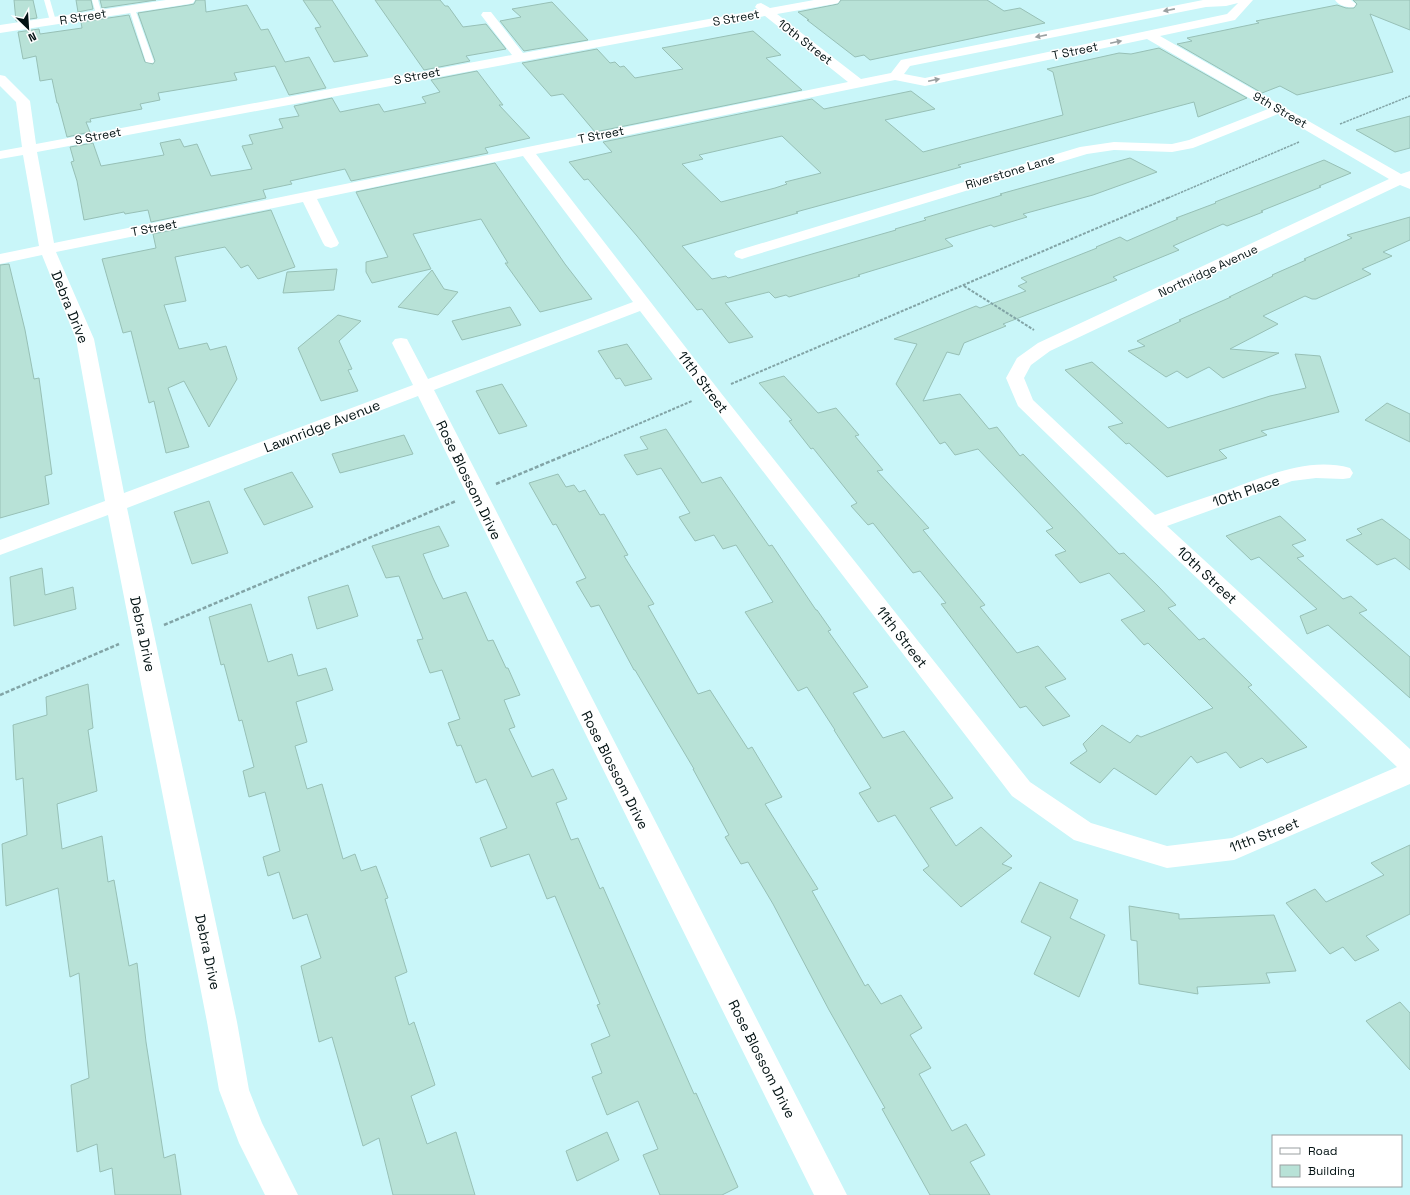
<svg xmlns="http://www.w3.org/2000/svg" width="1410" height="1195" viewBox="0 0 1410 1195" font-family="'Space Grotesk',sans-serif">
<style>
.building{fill:#b8e2d7;stroke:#97c0b6;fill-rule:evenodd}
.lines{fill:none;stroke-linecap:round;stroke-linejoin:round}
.path-far2{stroke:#82a4a6;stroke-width:1.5;stroke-dasharray:2.5 1;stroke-linecap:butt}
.path-far1{stroke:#82a4a6;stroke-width:2;stroke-dasharray:3 1.5;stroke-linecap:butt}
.path{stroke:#82a4a6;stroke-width:2.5;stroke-dasharray:4 2;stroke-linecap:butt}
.lane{fill:#fff;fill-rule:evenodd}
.street{fill:#fff;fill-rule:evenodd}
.oneway{fill:#9aa0a1}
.labels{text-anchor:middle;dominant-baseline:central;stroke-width:3;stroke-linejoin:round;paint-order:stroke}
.far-street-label{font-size:12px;fill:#031213;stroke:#fff}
.street-label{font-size:14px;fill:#031213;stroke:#fff}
</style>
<rect width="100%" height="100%" fill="#c9f6f9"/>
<path class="building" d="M 14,0 L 33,0 L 37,18 L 16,21 Z
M 76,0 L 91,0 L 93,9 L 78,12 Z
M 100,0 L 156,0 L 102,8 Z
M 196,0 L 205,0 L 206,12 L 247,5 L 261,30 L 268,29 L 285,62 L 309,57 L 326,88 L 289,95 L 275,66 L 234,73 L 237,80 L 158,93 L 160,100 L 140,104 L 142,109 L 90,119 L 91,122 L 86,122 L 90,132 L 67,137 L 58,103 L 57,103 L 52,79 L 40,81 L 36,56 L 23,59 L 18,32 L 39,29 L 40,34 L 82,28 L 81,22 L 129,15 L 145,62 L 153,64 L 155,61 L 138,13 L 189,5 L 194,4 Z
M 303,0 L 332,0 L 368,56 L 334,62 L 315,28 L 321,27 Z
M 375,0 L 440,0 L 445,6 L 448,6 L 463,27 L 486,24 L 506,49 L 466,56 L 470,61 L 424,70 Z
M 841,0 L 987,0 L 1004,11 L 1020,8 L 1045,23 L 870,60 L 864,55 L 855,57 L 807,20 L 809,20 L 798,12 L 838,4 Z
M 1353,0 L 1410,0 L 1410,30 L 1370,14 L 1393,72 L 1297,95 L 1280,86 L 1262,93 L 1177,44 L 1192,41 L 1187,38 L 1259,23 L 1256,21 L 1337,5 L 1346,8 L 1354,8 L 1357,4 Z
M 552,2 L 588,40 L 524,51 L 500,21 L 521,17 L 512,9 Z
M 753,31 L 781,55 L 766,58 L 802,90 L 595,132 L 563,94 L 551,96 L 522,63 L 597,49 L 610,63 L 615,62 L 620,67 L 624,66 L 635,78 L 683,69 L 662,48 Z
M 1159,48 L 1247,98 L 1198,117 L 1194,102 L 958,165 L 961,167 L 796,212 L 798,213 L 682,246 L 712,279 L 726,276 L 728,278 L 896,230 L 895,229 L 926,220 L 924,218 L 1002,195 L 1000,194 L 1130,158 L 1157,172 L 1093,195 L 1023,214 L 1027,217 L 994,227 L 991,225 L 945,239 L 953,246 L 858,275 L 860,276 L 789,297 L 786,295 L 775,298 L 769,292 L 725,303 L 753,337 L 729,343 L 702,309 L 697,310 L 637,236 L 588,179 L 584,180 L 569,162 L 612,152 L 603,142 L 812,99 L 824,109 L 911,91 L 935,109 L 885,120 L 923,152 L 1063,115 L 1053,72 L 1047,69 L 1119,53 L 1131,54 ZM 782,136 L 821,173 L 785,182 L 787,184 L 775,188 L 721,202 L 682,164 L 703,159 L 699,155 Z
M 477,71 L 503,105 L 499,105 L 530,138 L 485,148 L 488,153 L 351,181 L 345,169 L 290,181 L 292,184 L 263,190 L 266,198 L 151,222 L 148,210 L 125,214 L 124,212 L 84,220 L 77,181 L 71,162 L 74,161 L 70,147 L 93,143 L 101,166 L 164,155 L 160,143 L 180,139 L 184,147 L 197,144 L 211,176 L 252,169 L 242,146 L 253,144 L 249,135 L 283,128 L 279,119 L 299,116 L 294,106 L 332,98 L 340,112 L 379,104 L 384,112 L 426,103 L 422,97 L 440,92 L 431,80 Z
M 1410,116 L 1410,148 L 1395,152 L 1356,130 Z
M 1324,160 L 1351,173 L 1319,186 L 1321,187 L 1261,211 L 1263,212 L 1227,226 L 1223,224 L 1173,246 L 1179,250 L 1113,277 L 1117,280 L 1003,324 L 1006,326 L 964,343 L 959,355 L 947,352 L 923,401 L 960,394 L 989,429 L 997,427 L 1020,456 L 1023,454 L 1119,554 L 1124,553 L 1158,586 L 1176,605 L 1168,608 L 1199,640 L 1204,638 L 1252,685 L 1248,687 L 1307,747 L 1267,763 L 1262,758 L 1240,768 L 1226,752 L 1197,763 L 1191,756 L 1156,795 L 1114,768 L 1100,783 L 1070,763 L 1087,751 L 1083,744 L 1102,725 L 1130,743 L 1137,735 L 1141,737 L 1213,708 L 1148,643 L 1144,645 L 1121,620 L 1145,611 L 1109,573 L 1080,583 L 1055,555 L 1066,551 L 1046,531 L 1053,528 L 978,449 L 955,455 L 945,442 L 940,444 L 896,384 L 917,344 L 894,339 L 976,306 L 980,308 L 1026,291 L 1018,286 L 1027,282 L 1021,278 L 1097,248 L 1096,247 L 1120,237 L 1127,241 L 1178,219 L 1176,218 L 1216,203 L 1215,202 Z
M 495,163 L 565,264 L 592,299 L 540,312 L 505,263 L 508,263 L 481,219 L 413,234 L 431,269 L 372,283 L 366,272 L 366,262 L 388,257 L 356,192 Z
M 271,210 L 295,267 L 258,279 L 248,265 L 241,268 L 225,247 L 175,257 L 186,301 L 164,305 L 179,349 L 207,343 L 210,350 L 226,346 L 237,379 L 209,427 L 184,381 L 168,388 L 189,447 L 166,453 L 154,401 L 149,403 L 131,331 L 123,333 L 102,259 L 156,248 L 153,234 Z
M 1410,217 L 1410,240 L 1383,252 L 1392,256 L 1362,269 L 1371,274 L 1316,299 L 1312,299 L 1305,296 L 1263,316 L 1278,324 L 1230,349 L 1279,353 L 1223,378 L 1209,367 L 1187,378 L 1177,371 L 1166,377 L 1128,351 L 1145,346 L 1137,341 L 1181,321 L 1179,320 L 1231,297 L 1229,297 L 1273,276 L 1272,275 L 1306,260 L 1304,259 L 1352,238 L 1347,235 Z
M 9,264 L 25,330 L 34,379 L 39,378 L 52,474 L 45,476 L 49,504 L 0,518 L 0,265 Z
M 337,269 L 334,290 L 283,293 L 287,272 Z
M 432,270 L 444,289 L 458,292 L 438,315 L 398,307 Z
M 510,307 L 521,325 L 462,340 L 452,321 Z
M 338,315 L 361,321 L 339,341 L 352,369 L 348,370 L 358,391 L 321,401 L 298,348 Z
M 627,344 L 652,379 L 625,386 L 620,378 L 616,379 L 598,351 Z
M 1295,354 L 1320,356 L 1339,412 L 1261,431 L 1267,435 L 1219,450 L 1227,458 L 1167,477 L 1129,443 L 1126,444 L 1108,427 L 1123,423 L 1065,370 L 1092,362 L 1168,428 L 1270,396 L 1306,388 Z
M 784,376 L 818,413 L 836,408 L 859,435 L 855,436 L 883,470 L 877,471 L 929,528 L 923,530 L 985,605 L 980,607 L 1017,653 L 1038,646 L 1066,679 L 1045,687 L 1070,716 L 1043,726 L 1026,706 L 1020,708 L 941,604 L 946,603 L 920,571 L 913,573 L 873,523 L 868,525 L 851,506 L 857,503 L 813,448 L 811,449 L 789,421 L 792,420 L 759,383 Z
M 502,384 L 527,426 L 499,434 L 476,391 Z
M 1387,403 L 1410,414 L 1410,442 L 1365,420 Z
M 666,429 L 702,483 L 721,477 L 769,546 L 772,545 L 816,610 L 817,610 L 831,630 L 828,631 L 868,687 L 853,693 L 883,738 L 904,731 L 953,798 L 930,808 L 956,846 L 981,827 L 1012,856 L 1002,864 L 1012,868 L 961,907 L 923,870 L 929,866 L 895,815 L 878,822 L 859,793 L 871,788 L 834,730 L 835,730 L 807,687 L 798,691 L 745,612 L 773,602 L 736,545 L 723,549 L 714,535 L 695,541 L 679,517 L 690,513 L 661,468 L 637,475 L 624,455 L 648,449 L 640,437 Z
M 404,435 L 413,454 L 340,473 L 332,454 Z
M 292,472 L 313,507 L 264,525 L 244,489 Z
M 558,474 L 566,487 L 574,485 L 579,492 L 585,490 L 600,515 L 604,514 L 628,555 L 624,556 L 654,604 L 648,606 L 698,694 L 710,690 L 748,749 L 752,747 L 782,797 L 765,804 L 818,889 L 812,891 L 865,986 L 868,984 L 881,1004 L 901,995 L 922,1028 L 910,1035 L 931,1068 L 919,1074 L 952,1131 L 966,1124 L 985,1155 L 970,1162 L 990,1195 L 930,1195 L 882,1109 L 885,1108 L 829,1010 L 773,904 L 748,862 L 741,864 L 725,837 L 729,835 L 693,769 L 694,769 L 635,670 L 634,670 L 599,605 L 591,607 L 576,582 L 586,578 L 556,524 L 553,525 L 529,483 Z
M 209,501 L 228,553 L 192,564 L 174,512 Z
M 1280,516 L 1306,540 L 1292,545 L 1304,556 L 1297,558 L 1343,599 L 1351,596 L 1367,610 L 1359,613 L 1410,657 L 1410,698 L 1328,625 L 1307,634 L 1300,616 L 1317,609 L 1259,557 L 1251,560 L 1226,536 Z
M 1382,519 L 1410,540 L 1410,570 L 1395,558 L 1377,565 L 1346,540 L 1362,534 L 1357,529 Z
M 439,526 L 449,546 L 423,554 L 433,578 L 443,599 L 466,592 L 488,641 L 493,640 L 506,668 L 508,668 L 520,695 L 504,700 L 515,727 L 509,729 L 532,777 L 553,769 L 567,799 L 556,803 L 571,840 L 578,838 L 600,889 L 603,887 L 694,1094 L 696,1093 L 738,1187 L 722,1195 L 660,1195 L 643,1155 L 658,1149 L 638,1101 L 607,1115 L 592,1077 L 602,1073 L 591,1044 L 610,1036 L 597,1005 L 600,1004 L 555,896 L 547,899 L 529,854 L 491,867 L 480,838 L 507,828 L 486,779 L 476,783 L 461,745 L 457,746 L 448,723 L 460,719 L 442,670 L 430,673 L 417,640 L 423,639 L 399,576 L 386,578 L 372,546 Z
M 42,568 L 45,595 L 73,587 L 76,609 L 14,626 L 10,577 Z
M 348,585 L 358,616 L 317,629 L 308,597 Z
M 251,604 L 268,662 L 292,654 L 298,676 L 326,668 L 333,690 L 296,702 L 307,742 L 295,746 L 307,789 L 322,784 L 343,859 L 355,854 L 361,871 L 376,866 L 388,898 L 385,899 L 407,972 L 395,977 L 409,1025 L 414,1022 L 435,1085 L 411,1096 L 427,1144 L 456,1132 L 475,1195 L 393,1195 L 379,1138 L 363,1146 L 332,1037 L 319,1042 L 301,966 L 321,958 L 307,914 L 293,919 L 279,872 L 268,876 L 263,857 L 280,851 L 265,792 L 249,797 L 243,771 L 254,767 L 242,720 L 239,721 L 224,664 L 221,665 L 209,617 Z
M 88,684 L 93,728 L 88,730 L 97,791 L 57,804 L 62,849 L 102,836 L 108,882 L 114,880 L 129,966 L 137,963 L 146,1042 L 164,1158 L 175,1154 L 181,1195 L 115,1195 L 112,1168 L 100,1172 L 97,1144 L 77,1152 L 71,1085 L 89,1078 L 79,973 L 70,977 L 58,888 L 6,906 L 2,844 L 27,835 L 23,778 L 16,780 L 13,725 L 47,715 L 46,697 Z
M 1410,845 L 1410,914 L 1366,936 L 1379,950 L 1355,961 L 1343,947 L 1330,954 L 1286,903 L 1315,889 L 1326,902 L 1384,875 L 1371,863 Z
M 1040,882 L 1078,900 L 1070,918 L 1105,935 L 1079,997 L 1034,974 L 1051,937 L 1021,922 Z
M 1129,906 L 1179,914 L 1179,919 L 1274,915 L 1296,971 L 1266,973 L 1270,983 L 1197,987 L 1198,994 L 1139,984 L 1137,941 L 1131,940 Z
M 1400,1002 L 1410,1013 L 1410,1070 L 1366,1021 Z
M 607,1132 L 619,1160 L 577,1181 L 566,1151 Z"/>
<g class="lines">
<path class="path-far2" d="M 1340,124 L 1410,96
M 1168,198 L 1299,142"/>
<path class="path-far1" d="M 964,286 L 1034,330
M 731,384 L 1170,197
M 573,452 L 692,401"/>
<path class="path" d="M 496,484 L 575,451
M 164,625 L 456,501
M 0,695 L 119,644"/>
<path class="lane" d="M 44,0 L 50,0 L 56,21 L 55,22 L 50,21 Z
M 92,0 L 98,0 L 102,14 L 101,15 L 96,14 Z
M 130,8 L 135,9 L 154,62 L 152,63 L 146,62 L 129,9 Z"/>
<path class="street" d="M 166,0 L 195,0 L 193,3 L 189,4 L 0,33 L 0,25 Z
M 814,0 L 840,0 L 838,3 L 834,4 L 777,14 L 861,79 L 891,73 L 901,60 L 906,59 L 1203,0 L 1253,0 L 1235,20 L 1160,36 L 1401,174 L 1410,171 L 1410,189 L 1400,185 L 1050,351 L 1031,365 L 1024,378 L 1033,400 L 1155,515 C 1180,506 1206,497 1231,489 C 1269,475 1309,457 1350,468 L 1353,473 L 1350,478 L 1343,479 L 1316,478 L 1292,481 L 1167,526 L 1410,749 L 1410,784 L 1234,860 L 1167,868 L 1074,840 L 1012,796 L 640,311 L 434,390 L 847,1195 L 814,1195 L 418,396 L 127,508 L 237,1022 L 249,1090 L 262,1123 L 298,1195 L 265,1195 L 239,1143 L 219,1090 L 207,1022 L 108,515 L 0,555 L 0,540 L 105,501 L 76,339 L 42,255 L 0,264 L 0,254 L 39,246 L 23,155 L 0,159 L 0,151 L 22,147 L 16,102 L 0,86 L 0,75 L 5,76 L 30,101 L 36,144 L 512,55 L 481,15 L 483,12 L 491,12 L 523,53 L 758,10 L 755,7 L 757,4 L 761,3 L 770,8 ZM 1238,3 L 1227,14 L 925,78 L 904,74 L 910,66 L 1206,7 L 1226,6 ZM 765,16 L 848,82 L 54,243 L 37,152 ZM 1147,39 L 1268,109 L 1189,140 L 1172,144 L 1114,142 L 1080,147 L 736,251 L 734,254 L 736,257 L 742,259 L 748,257 L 1087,154 L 1114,150 L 1172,152 L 1193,148 L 1278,114 L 1389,179 L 1038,343 L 1017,358 L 1006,378 L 1018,406 L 1145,529 L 1397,767 L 1232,838 L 1167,846 L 1091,823 L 1030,782 L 721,393 L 536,154 L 895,80 L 925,86 ZM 523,156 L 633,302 L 428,379 L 407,339 L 401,338 L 395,339 L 392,343 L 413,385 L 124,493 L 94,339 L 56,252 L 303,202 L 323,243 L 325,246 L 331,248 L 337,246 L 339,243 L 317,199 Z
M 1335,0 L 1351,0 L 1356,4 L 1354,7 C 1348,8 1339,6 1335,0 Z"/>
</g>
<defs><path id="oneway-solid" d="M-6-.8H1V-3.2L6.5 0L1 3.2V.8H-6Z"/></defs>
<g class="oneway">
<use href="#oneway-solid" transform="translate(1169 10) rotate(169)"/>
<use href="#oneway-solid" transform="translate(1041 36) rotate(169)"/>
<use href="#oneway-solid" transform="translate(1116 42) rotate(-12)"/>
<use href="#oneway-solid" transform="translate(934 80) rotate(-12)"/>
</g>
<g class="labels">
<g class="far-street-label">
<text transform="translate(83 17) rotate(-9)">R Street</text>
<text transform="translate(736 18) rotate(-10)">S Street</text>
<text transform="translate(805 42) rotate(38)">10th Street</text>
<text transform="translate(1075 51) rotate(-12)">T Street</text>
<text transform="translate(417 76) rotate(-11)">S Street</text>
<text transform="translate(1280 110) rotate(30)">9th Street</text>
<text transform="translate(601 135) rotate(-11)">T Street</text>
<text transform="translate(98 136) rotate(-11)">S Street</text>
<text transform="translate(1010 172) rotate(-17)">Riverstone Lane</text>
<text transform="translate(154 228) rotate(-11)">T Street</text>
<text transform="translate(1208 271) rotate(-25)">Northridge Avenue</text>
</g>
<g class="street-label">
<text transform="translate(70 307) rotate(68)">Debra Drive</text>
<text transform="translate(703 382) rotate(53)">11th Street</text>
<text transform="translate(322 426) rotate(-21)">Lawnridge Avenue</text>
<text transform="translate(469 480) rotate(64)">Rose Blossom Drive</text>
<text transform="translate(1246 491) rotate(-19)">10th Place</text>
<text transform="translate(1207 575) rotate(43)">10th Street</text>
<text transform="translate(143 634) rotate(78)">Debra Drive</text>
<text transform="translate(902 637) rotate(52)">11th Street</text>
<text transform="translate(615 770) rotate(63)">Rose Blossom Drive</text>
<text transform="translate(1264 835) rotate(-21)">11th Street</text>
<text transform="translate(208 952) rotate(78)">Debra Drive</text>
<text transform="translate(762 1059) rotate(63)">Rose Blossom Drive</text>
</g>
</g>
<rect x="1272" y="1135" width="130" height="52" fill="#ffffff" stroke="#9aa0a1"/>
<rect x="1280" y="1148" width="20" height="6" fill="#ffffff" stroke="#9aa0a1"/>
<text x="1308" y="1155" font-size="12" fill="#031213">Road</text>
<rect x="1280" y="1165" width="20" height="12" fill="#b8e2d7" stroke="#9aa0a1"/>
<text x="1308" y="1175" font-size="12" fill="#031213">Building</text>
<g transform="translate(28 28) rotate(155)" stroke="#ffffff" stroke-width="3" paint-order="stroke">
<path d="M0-3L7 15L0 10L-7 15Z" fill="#031213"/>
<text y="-6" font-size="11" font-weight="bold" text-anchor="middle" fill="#031213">N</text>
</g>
</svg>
